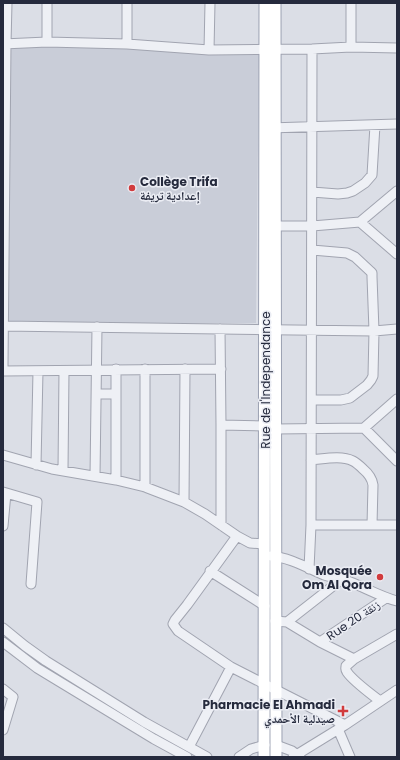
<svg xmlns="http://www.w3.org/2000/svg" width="400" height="760" viewBox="0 0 400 760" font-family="Poppins,'Noto Naskh Arabic',sans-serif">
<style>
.built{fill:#c9cdd8}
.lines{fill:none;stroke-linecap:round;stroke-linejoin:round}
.minor-casing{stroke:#a1a4b0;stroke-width:11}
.major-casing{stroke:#9ba1b2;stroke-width:13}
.minor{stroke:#eef0f5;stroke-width:9}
.major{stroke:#fff;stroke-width:11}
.poi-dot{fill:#d13b3d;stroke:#ebedf4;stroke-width:1.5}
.labels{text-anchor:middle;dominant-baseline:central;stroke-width:3;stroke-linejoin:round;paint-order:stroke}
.poi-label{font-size:12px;font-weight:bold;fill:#252a3d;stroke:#ebedf4;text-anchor:end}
.street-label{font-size:12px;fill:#252a3d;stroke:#ebedf4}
</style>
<rect width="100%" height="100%" fill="#dbdee6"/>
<path class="built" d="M 3,43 L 259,53 L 256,323 L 8,324 Z"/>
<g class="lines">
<g class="minor-casing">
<path id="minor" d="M 351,3 L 351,47
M 47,42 L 47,3
M 3,44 L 47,42 L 127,44 L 209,50 L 312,49 L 351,47 L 397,48
M 127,44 L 127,3
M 209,50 L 210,3
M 269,128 L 397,124
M 397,191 L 360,222 L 397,254
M 312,192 L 338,194 L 347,193 L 353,191 L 365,183 L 372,175 L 375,125
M 270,226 L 312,226 L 360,222
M 312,250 L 347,253 L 355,257 L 370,271 L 372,273 L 372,277 L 374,331 L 373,376 L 371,380 L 367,385 L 350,398 L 341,400 L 312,400
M 3,326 L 374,331 L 397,329
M 220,329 L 221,425 L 221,525
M 3,367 L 6,44 L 7,3
M 116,369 L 116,480
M 145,369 L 145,487
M 3,371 L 221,369
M 96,394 L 116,394
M 397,399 L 364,428 L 397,461
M 221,425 L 265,426
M 275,429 L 364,428
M 3,455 L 52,469 L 116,480 L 145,487 L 184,502 L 205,514 L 237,536 L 250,543 L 264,544
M 311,460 C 324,459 341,455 353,461 C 357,463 360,466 363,469 C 369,474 372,478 373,485 L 372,525
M 36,465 L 38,371
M 63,470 L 64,371
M 95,476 L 97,327
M 3,492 L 37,502 L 31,584
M 184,502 L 185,369
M 311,525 L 397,525
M 3,526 L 6,493
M 237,536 L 187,605 L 175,620 L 173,624 L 178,631 L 231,667 L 345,725
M 271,556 C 288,557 308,568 324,575 C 329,577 336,577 342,579 C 361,585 378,596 397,601
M 309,569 L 311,525 L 312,49
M 210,571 L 265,606
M 275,621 L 287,622 L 320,642 L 354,659
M 287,622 L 342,579
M 3,628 L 25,646 L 46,661 L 144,722 L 207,757
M 3,642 L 37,668 L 154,739 L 187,757
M 320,642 L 386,598
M 3,689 L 13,697 L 3,730
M 380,701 C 371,694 353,681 347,672 C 345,669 346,669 346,666 L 354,659 L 397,634
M 338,729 L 350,757
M 276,745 L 292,751 L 300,757
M 189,747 L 231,667
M 239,757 L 251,749 L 265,745
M 293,757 L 345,725 L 397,690"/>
</g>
<g class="major-casing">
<path id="major" d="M 275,3 L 276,757
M 264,757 L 265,3"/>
</g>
<use href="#minor" class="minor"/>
<use href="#major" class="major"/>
</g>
<g class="poi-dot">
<circle cx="132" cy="188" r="4"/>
<circle cx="380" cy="577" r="4"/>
<path d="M341 705h4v4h4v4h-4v4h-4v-4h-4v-4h4z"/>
</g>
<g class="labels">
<g class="poi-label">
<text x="140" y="181" text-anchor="start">Collège Trifa<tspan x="140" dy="14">إعدادية تريفة</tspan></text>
<text x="372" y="570">Mosquée<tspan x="372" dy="14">Om Al Qora</tspan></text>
<text x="335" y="704">Pharmacie El Ahmadi<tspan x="335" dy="14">صيدلية الأحمدي</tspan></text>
</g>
<g class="street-label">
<text transform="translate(265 380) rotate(-90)">Rue de l'Independance</text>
<text transform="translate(353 620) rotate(-34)">Rue 20 زنقة</text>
</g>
</g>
<rect width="400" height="760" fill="none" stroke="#252a3d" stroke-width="8"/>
</svg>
